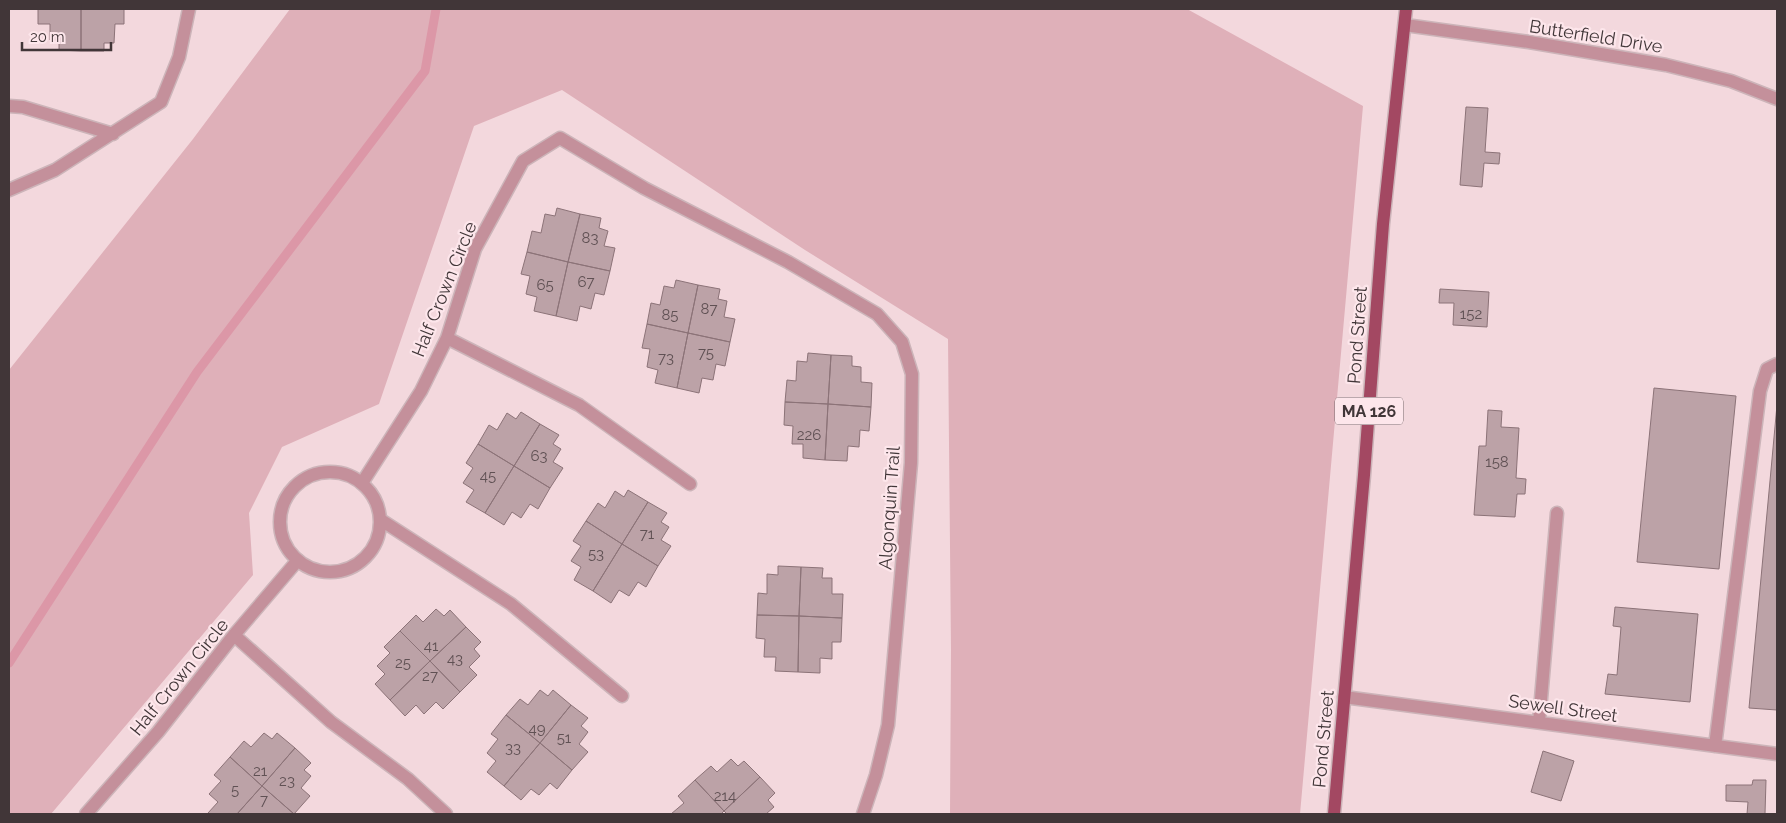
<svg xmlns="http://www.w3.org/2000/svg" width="1786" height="823" viewBox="0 0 1786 823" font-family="Raleway,sans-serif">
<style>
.green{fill:#dfb0b9}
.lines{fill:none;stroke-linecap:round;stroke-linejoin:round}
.stream{stroke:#dc97a7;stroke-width:9}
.building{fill:#bca2a7;stroke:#8c7378}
.minor-casing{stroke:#ccb4b9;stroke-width:15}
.major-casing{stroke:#ccb4b9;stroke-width:15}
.minor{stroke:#c4909b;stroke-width:12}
.major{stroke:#a34862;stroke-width:12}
.labels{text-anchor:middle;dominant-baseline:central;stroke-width:4.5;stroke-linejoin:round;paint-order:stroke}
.number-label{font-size:15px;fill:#605154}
.shield{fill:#fde6eb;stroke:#796b6e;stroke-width:1}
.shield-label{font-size:16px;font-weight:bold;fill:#413638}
.street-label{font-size:18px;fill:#413638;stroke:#fde6eb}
</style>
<rect width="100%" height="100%" fill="#f3d8dd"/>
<path class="green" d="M 290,9 L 1187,9 L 1363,106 L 1300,814 L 950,814 L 951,649 L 948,339 L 805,250 L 562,90 L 474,126 L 379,404 L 282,447 L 249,513 L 253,575 L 51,814 L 9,814 L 9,370 L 193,139 Z"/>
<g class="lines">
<path class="stream" d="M 9,663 L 197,372 L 425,71 L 436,9"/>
</g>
<path class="building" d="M 38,9 L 81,9 L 81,51 L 59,50 L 59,40 L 50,40 L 50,24 L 38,24 Z
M 81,9 L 124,9 L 124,24 L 115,24 L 114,43 L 104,43 L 104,51 L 81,51 Z
M 1466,107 L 1488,108 L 1485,152 L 1500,153 L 1499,164 L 1484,163 L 1482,187 L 1460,185 Z
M 557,208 L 580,214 L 568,262 L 527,252 L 532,231 L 541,233 L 545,214 L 555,216 Z
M 580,214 L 601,218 L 599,228 L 608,231 L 604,246 L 615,248 L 610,271 L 568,262 Z
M 527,252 L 568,262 L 556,316 L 534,311 L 537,297 L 526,294 L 530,276 L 521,274 Z
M 568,262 L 610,271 L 604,295 L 595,293 L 591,309 L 580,306 L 577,321 L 556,316 Z
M 676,280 L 698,285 L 688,333 L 647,324 L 651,303 L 660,305 L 664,286 L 674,288 Z
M 698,285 L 720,289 L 718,299 L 727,301 L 724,317 L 735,319 L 730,342 L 688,333 Z
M 1440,289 L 1489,292 L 1487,327 L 1453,325 L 1454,303 L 1439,303 Z
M 647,324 L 688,333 L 677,388 L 655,383 L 658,370 L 647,367 L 650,349 L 642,348 Z
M 688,333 L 730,342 L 725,366 L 716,364 L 713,380 L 702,378 L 699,393 L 677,388 Z
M 808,353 L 831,355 L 828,404 L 785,402 L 787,380 L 796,381 L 797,361 L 807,362 Z
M 831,355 L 852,356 L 852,366 L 861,367 L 861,382 L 872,383 L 871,407 L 828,404 Z
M 1654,388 L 1736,396 L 1719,569 L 1637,562 Z
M 785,402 L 828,404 L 825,460 L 803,458 L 803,444 L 792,444 L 793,426 L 784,425 Z
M 828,404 L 871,407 L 869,431 L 860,430 L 859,447 L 848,446 L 847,461 L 825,460 Z
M 1777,405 L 1777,710 L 1749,708 Z
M 1488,410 L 1502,411 L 1501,427 L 1519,428 L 1516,478 L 1526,479 L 1525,494 L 1517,494 L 1515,517 L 1474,515 L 1479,446 L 1486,446 Z
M 521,412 L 540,424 L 514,466 L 478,444 L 489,425 L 497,430 L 507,413 L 516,419 Z
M 540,424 L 559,435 L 553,444 L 561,449 L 553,462 L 563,468 L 550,488 L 514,466 Z
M 478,444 L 514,466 L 485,513 L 466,502 L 474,490 L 463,483 L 473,468 L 466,463 Z
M 514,466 L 550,488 L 538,509 L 530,504 L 521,518 L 512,512 L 504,525 L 485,513 Z
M 628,490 L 648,502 L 622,544 L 586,521 L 598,503 L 605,508 L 615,491 L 624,497 Z
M 648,502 L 667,513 L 661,522 L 669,527 L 661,540 L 671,546 L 658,566 L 622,544 Z
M 586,521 L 622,544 L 593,591 L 574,580 L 581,567 L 571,561 L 581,546 L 573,541 Z
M 622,544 L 658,566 L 646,587 L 638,582 L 629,596 L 619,590 L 611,603 L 593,591 Z
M 778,566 L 801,567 L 799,616 L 757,615 L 758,593 L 767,594 L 767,574 L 778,575 Z
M 801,567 L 823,568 L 822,578 L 832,578 L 832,594 L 843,594 L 842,618 L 799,616 Z
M 1615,607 L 1698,614 L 1690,702 L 1605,694 L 1608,674 L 1617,675 L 1621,627 L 1613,626 Z
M 436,609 L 444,616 L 450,610 L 466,627 L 430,661 L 400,631 L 416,615 L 423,622 Z
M 757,615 L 799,616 L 798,672 L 775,671 L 776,657 L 764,657 L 765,639 L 756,638 Z
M 799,616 L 842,618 L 841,642 L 832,642 L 832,659 L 820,658 L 820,673 L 798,672 Z
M 466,627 L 481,642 L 474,649 L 480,656 L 469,667 L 477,675 L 460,692 L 430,661 Z
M 400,631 L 430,661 L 390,700 L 375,684 L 385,674 L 377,666 L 390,653 L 384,647 Z
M 430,661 L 460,692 L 443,709 L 436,702 L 424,714 L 416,705 L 405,716 L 390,700 Z
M 540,690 L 548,696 L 553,690 L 571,705 L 540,743 L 506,715 L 520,699 L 528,705 Z
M 571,705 L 588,718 L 581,726 L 588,732 L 579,744 L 588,752 L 572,770 L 540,743 Z
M 506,715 L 540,743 L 504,786 L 487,772 L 496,761 L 487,753 L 498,739 L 491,734 Z
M 264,733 L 272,739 L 277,733 L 295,748 L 262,786 L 230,757 L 244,741 L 251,747 Z
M 540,743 L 572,770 L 557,789 L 550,783 L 539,795 L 531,789 L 521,800 L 504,786 Z
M 295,748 L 311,763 L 304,770 L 311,776 L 301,788 L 310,796 L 294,814 L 262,786 Z
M 1543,751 L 1574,761 L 1561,801 L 1531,792 Z
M 230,757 L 262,786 L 237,814 L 210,814 L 208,813 L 218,802 L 209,794 L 221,781 L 214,775 Z
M 731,759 L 738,766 L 744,761 L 760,777 L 724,811 L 695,780 L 711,766 L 717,772 Z
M 760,777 L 775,793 L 768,800 L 774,807 L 766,814 L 727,814 L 724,811 Z
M 695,780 L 724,811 L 721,814 L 671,814 L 684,803 L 678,796 Z
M 1753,780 L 1766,780 L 1765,814 L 1747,814 L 1748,802 L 1726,801 L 1726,785 L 1752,785 Z
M 262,786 L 294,814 L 237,814 Z"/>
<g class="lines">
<g class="minor-casing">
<path id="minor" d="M 1405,25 L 1529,42 L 1666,65 L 1731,81 L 1777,99
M 9,106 L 23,107 L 113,134
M 9,190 L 55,170 L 161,102 L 179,57 L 189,9
M 447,338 L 579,405 L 690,484
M280 522a50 50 0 1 1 100 0a50 50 0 1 1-100 0Z
M 362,483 L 421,391 L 447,338 L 475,249 L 523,161 L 560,138 L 644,188 L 788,262 L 877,314 L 902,342 L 912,374 L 911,463 L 888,725 L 876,775 L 863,814
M 381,520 L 511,604 L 622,696
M 234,635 L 331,722 L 408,779 L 446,814
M 1344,697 L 1777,754
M 1539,722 L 1557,513
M 1715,746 L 1760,391 L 1767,369 L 1777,364
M 86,814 L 158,732 L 234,635 L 298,560"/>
</g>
<g class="major-casing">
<path id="major" d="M 1334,814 L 1364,475 L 1383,224 L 1406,9"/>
</g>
<use href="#minor" class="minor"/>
<use href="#major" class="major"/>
</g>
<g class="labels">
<g class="number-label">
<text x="590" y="238">83</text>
<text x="586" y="282">67</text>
<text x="545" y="285">65</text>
<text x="709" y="309">87</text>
<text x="1471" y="314">152</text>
<text x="670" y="315">85</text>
<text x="706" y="353">75</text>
<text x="666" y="358">73</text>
<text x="809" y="435">226</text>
<text x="539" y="456">63</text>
<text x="1497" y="462">158</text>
<text x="488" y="476">45</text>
<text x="647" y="534">71</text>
<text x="596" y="554">53</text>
<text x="431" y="646">41</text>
<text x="455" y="659">43</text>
<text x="403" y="663">25</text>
<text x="430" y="676">27</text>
<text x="537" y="729">49</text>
<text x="564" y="738">51</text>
<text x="513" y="748">33</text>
<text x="260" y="771">21</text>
<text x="287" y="781">23</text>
<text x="235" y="790">5</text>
<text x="725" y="796">214</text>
<text x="264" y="800">7</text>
</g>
<rect class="shield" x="1335" y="397.5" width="68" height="27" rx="4"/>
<g class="shield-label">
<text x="1369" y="411">MA 126</text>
</g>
<g class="street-label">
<text transform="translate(1596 36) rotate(9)">Butterfield Drive</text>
<text transform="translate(444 289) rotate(-68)">Half Crown Circle</text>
<text transform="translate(1357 335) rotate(-86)">Pond Street</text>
<text transform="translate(889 508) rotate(-86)">Algonquin Trail</text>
<text transform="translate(179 677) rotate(-51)">Half Crown Circle</text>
<text transform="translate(1563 708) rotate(8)">Sewell Street</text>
<text transform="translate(1323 739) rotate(-85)">Pond Street</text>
</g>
</g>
<rect width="1786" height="823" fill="none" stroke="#413638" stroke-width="20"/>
<path d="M22 42v8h89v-8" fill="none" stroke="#413638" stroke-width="2.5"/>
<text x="30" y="42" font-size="15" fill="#413638" stroke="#fde6eb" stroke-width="4" paint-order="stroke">20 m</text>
</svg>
